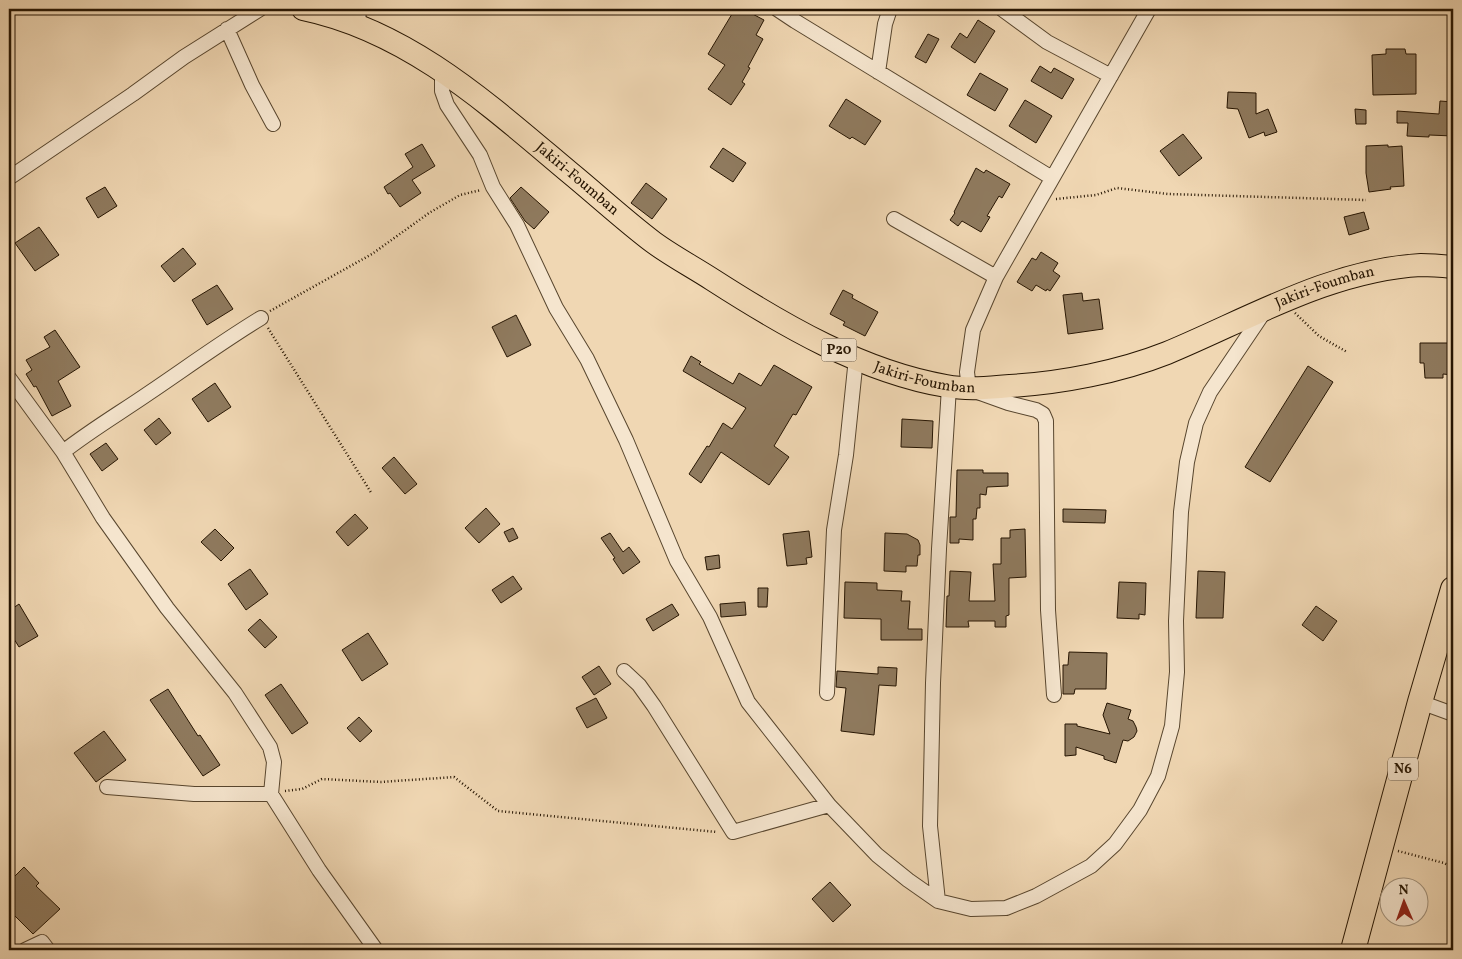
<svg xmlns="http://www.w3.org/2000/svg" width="1462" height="959" viewBox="0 0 1462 959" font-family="Vollkorn,serif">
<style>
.building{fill:#8f7a5e;stroke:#261502}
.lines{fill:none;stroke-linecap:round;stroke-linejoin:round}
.minor-casing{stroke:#58462e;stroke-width:16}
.primary-casing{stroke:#261502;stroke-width:24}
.trunk-casing{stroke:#261502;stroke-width:26}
.path{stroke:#261502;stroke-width:2.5;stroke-dasharray:1 2.5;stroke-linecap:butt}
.minor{stroke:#f5e5ce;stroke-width:14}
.primary{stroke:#f0d7b3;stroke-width:22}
.trunk{stroke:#f0d7b3;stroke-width:24}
.labels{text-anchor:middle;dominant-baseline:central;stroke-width:4;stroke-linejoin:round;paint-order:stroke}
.shield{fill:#f5e5ce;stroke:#64533f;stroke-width:1}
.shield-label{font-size:14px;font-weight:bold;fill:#261502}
.street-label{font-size:15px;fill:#261502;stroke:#f5e5ce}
</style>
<rect width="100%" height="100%" fill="#f0d7b3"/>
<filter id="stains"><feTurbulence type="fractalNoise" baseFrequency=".004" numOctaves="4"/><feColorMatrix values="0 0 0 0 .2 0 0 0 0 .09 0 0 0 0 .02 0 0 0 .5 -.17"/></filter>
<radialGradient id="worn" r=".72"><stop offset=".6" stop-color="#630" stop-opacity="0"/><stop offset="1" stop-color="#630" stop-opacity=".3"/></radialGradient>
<path class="building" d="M 735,9 L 743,9 L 764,20 L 756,35 L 763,39 L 748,67 L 750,68 L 742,82 L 745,84 L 731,105 L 708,89 L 725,65 L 708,54 Z
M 978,20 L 995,31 L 975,63 L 951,47 L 960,33 L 967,38 Z
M 928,34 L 939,39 L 926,63 L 915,57 Z
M 1386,49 L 1405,49 L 1406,54 L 1416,54 L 1416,94 L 1373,95 L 1372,55 L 1386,54 Z
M 1040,66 L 1051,73 L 1054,68 L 1074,79 L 1062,99 L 1031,81 Z
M 980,73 L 1008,89 L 995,111 L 967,95 Z
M 1228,92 L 1256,93 L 1256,114 L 1268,109 L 1277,132 L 1265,136 L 1264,132 L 1249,138 L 1238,109 L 1227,108 Z
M 846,99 L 881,121 L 865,145 L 852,137 L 850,139 L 829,126 Z
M 1025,100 L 1052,116 L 1036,143 L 1009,126 Z
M 1440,101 L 1453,102 L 1453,136 L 1429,135 L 1429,137 L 1407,136 L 1408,123 L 1397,123 L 1397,111 L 1439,114 Z
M 1355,109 L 1366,110 L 1366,124 L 1356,124 Z
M 1183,134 L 1202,158 L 1179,176 L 1160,151 Z
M 422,144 L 435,166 L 412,180 L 421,193 L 400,207 L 390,193 L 388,194 L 384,187 L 413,167 L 405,154 Z
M 1388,145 L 1388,147 L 1402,146 L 1404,186 L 1390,187 L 1391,189 L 1369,192 L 1366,173 L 1366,146 Z
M 723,148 L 746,163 L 733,182 L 710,167 Z
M 976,168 L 984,173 L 986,170 L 1010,184 L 1002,198 L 999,196 L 987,216 L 990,217 L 981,232 L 962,221 L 958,226 L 950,220 L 955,213 L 954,212 Z
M 646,183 L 667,199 L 652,219 L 631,203 Z
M 105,187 L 117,206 L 98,218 L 86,198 Z
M 521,187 L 549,212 L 534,229 L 525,221 L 510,198 Z
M 1364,212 L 1369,229 L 1349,235 L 1344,217 Z
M 39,227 L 59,255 L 35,271 L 15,243 Z
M 183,248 L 196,264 L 174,282 L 161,266 Z
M 1041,252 L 1058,263 L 1053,271 L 1060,276 L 1050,291 L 1047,289 L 1046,291 L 1036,285 L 1032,291 L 1017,282 L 1032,258 L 1036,260 Z
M 217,285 L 233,309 L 207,325 L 192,300 Z
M 843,290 L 853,295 L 852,298 L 878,312 L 865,336 L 843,325 L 845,322 L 830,314 Z
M 1082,293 L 1083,301 L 1099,299 L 1103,329 L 1068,334 L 1063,295 Z
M 516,315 L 531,345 L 507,357 L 492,327 Z
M 55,330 L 80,367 L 58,381 L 71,406 L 52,416 L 36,386 L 34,387 L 26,374 L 32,370 L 26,360 L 50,347 L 44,337 Z
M 1420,343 L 1453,343 L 1453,375 L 1443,374 L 1443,378 L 1425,378 L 1424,363 L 1420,363 Z
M 691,356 L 701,362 L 699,364 L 733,384 L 739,373 L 761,386 L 774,365 L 812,387 L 796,415 L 793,414 L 774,446 L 789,457 L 769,485 L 721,452 L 701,483 L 689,474 L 707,446 L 709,447 L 723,423 L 732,429 L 746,408 L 683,371 Z
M 1308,366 L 1333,382 L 1270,482 L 1245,467 Z
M 215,383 L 231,407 L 208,422 L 192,399 Z
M 159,418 L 171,433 L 156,445 L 144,430 Z
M 902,419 L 933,421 L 932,448 L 901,447 Z
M 106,443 L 118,459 L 102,471 L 90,454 Z
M 394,457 L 417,484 L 405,494 L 382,468 Z
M 957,470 L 983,470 L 983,473 L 1008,473 L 1008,486 L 987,487 L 986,495 L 980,494 L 980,508 L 977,508 L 976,519 L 973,519 L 973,540 L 959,539 L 959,543 L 950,543 L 950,517 L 956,517 Z
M 486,508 L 500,524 L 479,543 L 465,528 Z
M 1063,509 L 1106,510 L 1105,523 L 1063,522 Z
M 355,514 L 368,528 L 348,546 L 336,532 Z
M 513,528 L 518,538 L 509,542 L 504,532 Z
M 215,529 L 234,548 L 221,561 L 201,542 Z
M 1025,529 L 1026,577 L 1009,578 L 1009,615 L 1006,616 L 1006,627 L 995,627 L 995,621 L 968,621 L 969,627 L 946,627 L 947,596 L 949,596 L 950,571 L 971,572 L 969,601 L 995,601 L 993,564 L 1001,564 L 1001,538 L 1010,538 L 1010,530 Z
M 809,531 L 812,557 L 806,558 L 807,564 L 787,566 L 783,534 Z
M 610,533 L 623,552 L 629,547 L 640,562 L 623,574 L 613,559 L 615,558 L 601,538 Z
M 885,533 L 907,534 L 918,540 L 920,545 L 920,555 L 918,555 L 917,566 L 906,566 L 906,572 L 884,571 Z
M 719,555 L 720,568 L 707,570 L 705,557 Z
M 250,569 L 268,594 L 246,610 L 228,584 Z
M 1198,571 L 1225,572 L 1223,618 L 1196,618 Z
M 513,576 L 522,589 L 501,603 L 492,590 Z
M 845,582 L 877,583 L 877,590 L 902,591 L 901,601 L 910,601 L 908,629 L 922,629 L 922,640 L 881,640 L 881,619 L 844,618 Z
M 1119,582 L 1146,583 L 1145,615 L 1139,614 L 1139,619 L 1117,618 Z
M 758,588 L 768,588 L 767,607 L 758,607 Z
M 745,602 L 746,615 L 721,617 L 720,604 Z
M 19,604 L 38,636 L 19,647 L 9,631 L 9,611 Z
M 672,604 L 679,615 L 653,631 L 646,619 Z
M 1316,606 L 1337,621 L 1323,641 L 1302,625 Z
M 260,619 L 277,637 L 265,648 L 248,630 Z
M 368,633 L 388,664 L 362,681 L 342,650 Z
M 1069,652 L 1107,653 L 1106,689 L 1075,689 L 1074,694 L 1063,694 L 1063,665 L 1068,665 Z
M 599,666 L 611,684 L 594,695 L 582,677 Z
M 878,667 L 897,668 L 896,686 L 879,685 L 874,735 L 841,731 L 846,688 L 836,687 L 837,671 L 878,674 Z
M 281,684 L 308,723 L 292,734 L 265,695 Z
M 168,689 L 198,736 L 200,735 L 220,765 L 203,776 L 150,700 Z
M 596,698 L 607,718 L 587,728 L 576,708 Z
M 1107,703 L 1131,710 L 1128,719 L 1133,721 L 1136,727 L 1137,731 L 1134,737 L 1128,741 L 1123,740 L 1116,763 L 1104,759 L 1104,756 L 1076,747 L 1076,755 L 1065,756 L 1065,724 L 1077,724 L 1077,726 L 1110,734 L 1103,715 Z
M 359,717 L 372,731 L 360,742 L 347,728 Z
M 104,731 L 126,760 L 96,782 L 74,753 Z
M 24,867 L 39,883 L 36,886 L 60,909 L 33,934 L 9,910 L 9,882 Z
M 830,882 L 851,905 L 833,922 L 812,899 Z"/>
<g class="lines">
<g class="minor-casing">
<path id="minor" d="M 777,9 L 795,21 L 1052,178
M 1002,9 L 1047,42 L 1111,76
M 358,24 L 359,9
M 227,29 L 252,85 L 273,124
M 442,71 L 442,91 L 447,105 L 480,155 L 493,187 L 517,225 L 556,308 L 587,359 L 626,440 L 677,561 L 710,617 L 748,702 L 829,805 L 877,855 L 908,880 L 938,901 L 971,909 L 1006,908 L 1036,896 L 1091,866 L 1115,844 L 1140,810 L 1158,776 L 1172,726 L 1177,672 L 1176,621 L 1181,512 L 1187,462 L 1196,423 L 1210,392 L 1264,312
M 878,72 L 885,24 L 890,9
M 9,178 L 133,94 L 184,57 L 260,9
M 894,219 L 996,277
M 9,378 L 63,452 L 103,518 L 167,608 L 235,693 L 270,747 L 274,762 L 271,794 L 319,870 L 376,950
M 63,452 C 91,430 120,413 149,393 C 186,368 223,341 261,318
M 624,671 L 639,685 L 654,706 L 733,832 L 829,805
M 827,693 L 834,530 L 846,455 L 856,358
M 1054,695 L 1048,610 L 1046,421 L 1043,414 L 1036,410 L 1008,403 L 969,389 L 967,372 L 973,330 L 996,277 L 1149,9
M 1420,702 L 1453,714
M 107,787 L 194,794 L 271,794
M 938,901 L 930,826 L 933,683 L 939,549 L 949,387
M 25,950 L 42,942 L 48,950"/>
</g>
<g class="primary-casing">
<g id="primary">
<path id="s1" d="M 303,9 C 409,31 489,105 569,172 C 597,195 624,220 653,242 C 672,256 693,267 713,280 C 783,325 863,372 946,386 C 967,390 989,388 1010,386 C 1061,383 1119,372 1167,353 C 1249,319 1330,270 1421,265 C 1432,265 1443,266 1453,267"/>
</g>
</g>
<g class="trunk-casing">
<path id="trunk" d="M 1353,950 L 1420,702 L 1453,589"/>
</g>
<path class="path" d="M 1056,199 L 1096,195 L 1117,188 L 1168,194 L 1366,200
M 270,311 L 372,254 L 429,213 L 460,195 L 481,190
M 1295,313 L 1319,336 L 1347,352
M 268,328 L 372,494
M 285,791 L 302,789 L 322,779 L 381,782 L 454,777 L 498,811 L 717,832
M 1398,851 L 1444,863 L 1453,868"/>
<use href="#minor" class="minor"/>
<use href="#primary" class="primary"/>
<use href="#trunk" class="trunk"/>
</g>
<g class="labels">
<g class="shield">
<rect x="821.5" y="338.5" width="35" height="23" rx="4"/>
<rect x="1388" y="757.5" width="30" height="23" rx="4"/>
</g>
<g class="shield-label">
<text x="839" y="350">P20</text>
<text x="1403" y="769">N6</text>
</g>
<g class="street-label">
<text stroke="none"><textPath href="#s1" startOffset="326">Jakiri-Foumban</textPath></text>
<text stroke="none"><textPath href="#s1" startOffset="1150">Jakiri-Foumban</textPath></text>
<text stroke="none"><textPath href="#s1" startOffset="731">Jakiri-Foumban</textPath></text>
</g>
</g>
<rect width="1462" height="959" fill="none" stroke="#f0d7b3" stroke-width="30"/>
<rect x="10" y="10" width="1442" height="939" fill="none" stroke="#261502" stroke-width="2.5"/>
<rect x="15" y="15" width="1432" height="929" fill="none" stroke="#261502"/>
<g transform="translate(1404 902) rotate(358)"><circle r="24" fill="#f5e5ce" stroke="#a2927c"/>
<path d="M0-4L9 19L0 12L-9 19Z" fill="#8f2418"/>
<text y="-8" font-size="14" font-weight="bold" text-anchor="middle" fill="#261502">N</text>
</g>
<rect width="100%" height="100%" filter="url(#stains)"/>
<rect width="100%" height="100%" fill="url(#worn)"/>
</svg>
